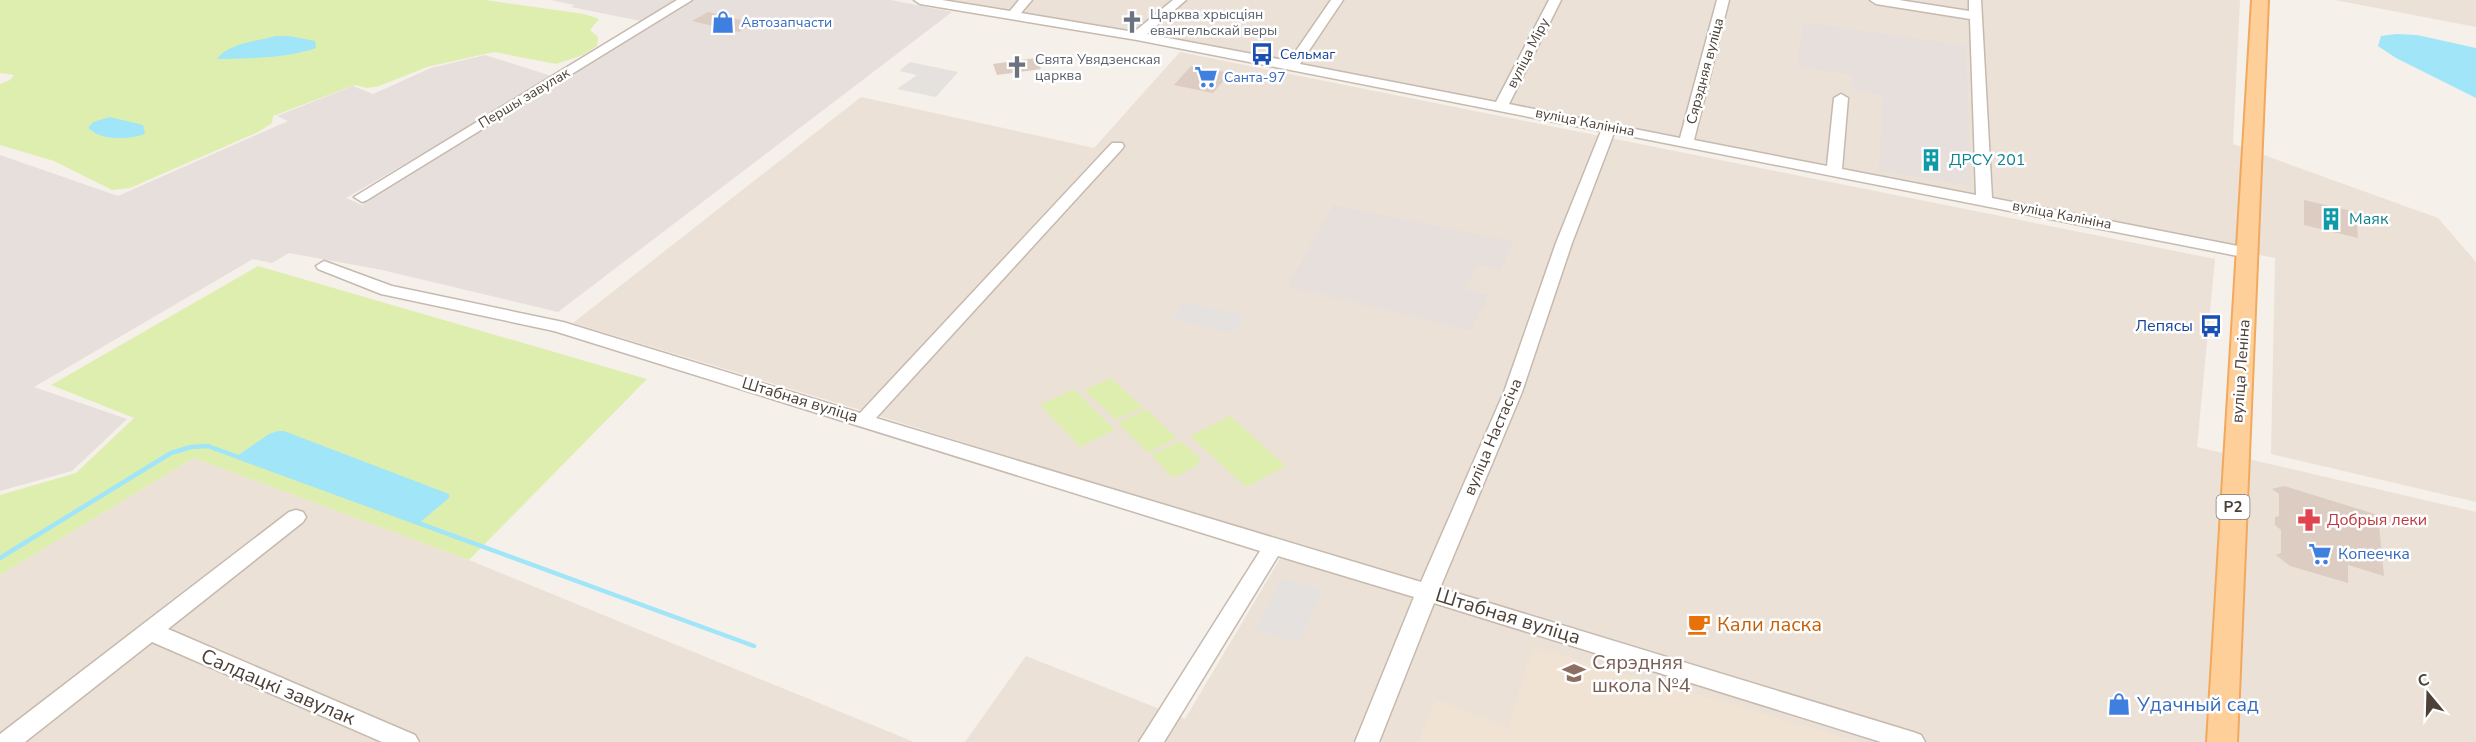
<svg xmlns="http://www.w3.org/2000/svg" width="2476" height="742" viewBox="0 0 2476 742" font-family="'Nunito Sans',sans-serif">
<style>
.residential{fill:#ebe1d7}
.industrial{fill:#e6dfdb}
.education{fill:#f1e3d3}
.green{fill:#deeeaf;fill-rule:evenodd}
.parking{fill:#e5e1df}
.water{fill:#a1e5f8}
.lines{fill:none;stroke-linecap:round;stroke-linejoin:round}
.stream{stroke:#a1e5f8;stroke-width:4.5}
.building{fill:#ddccc1}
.minor-casing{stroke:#c6b9ae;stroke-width:3}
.major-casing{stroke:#f1a95e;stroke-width:4}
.minor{fill:#fff;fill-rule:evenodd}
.major{fill:#ffcf9a;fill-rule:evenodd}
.labels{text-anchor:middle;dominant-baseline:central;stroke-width:5;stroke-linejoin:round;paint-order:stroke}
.far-worship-label{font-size:14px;fill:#5b616d;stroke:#fff;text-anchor:start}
.far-shop-label{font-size:14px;fill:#366cbe;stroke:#fff;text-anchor:start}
.far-street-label{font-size:14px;fill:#4c4037;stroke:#fff}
.far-transit-label{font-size:14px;fill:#164399;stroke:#fff;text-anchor:start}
.shield{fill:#fff;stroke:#827973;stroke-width:1.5}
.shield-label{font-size:15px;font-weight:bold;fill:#4c4037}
.culture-label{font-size:16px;fill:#0d838f;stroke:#fff;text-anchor:start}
.transit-label{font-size:16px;fill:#164399;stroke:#fff;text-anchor:end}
.street-label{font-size:16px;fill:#4c4037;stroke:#fff}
.health-label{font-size:16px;fill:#be3a42;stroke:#fff;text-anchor:start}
.shop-label{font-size:16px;fill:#366cbe;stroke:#fff;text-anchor:start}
.near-street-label{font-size:20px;fill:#4c4037;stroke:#fff}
.near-food-label{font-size:20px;fill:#c56008;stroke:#fff;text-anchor:start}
.near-education-label{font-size:20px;fill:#785e54;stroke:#fff;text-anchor:start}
.near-shop-label{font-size:20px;fill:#366cbe;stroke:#fff;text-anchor:start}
</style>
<rect width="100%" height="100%" fill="#f6f0ea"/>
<path class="residential" d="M 920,0 L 2240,0 L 2233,144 L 2438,218 L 2476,262 L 2476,502 L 2271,454 L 2275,258 L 1501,106 Z
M 2335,0 L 2476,0 L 2476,27 Z
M 1180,52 L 2215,259 L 2197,447 L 2476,512 L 2476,742 L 965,742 L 1026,656 L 1185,719 L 1288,545 L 857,409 L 573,323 L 861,97 L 1094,148 Z
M 194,458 L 469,560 L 914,742 L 0,742 L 0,575 Z"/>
<path class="industrial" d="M 551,0 L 891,0 L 952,12 L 558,312 L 382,270 L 289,253 L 272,263 L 253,259 L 34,387 L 127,419 L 72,471 L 0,491 L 0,155 L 118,196 L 288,121 L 277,116 L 353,86 L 373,94 L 431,68 L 485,55 L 555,77 L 346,198 L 364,206 L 362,201 L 652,26 L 646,22 L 571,7 L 574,5 Z
M 1804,22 L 1966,46 L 1971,186 L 1879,171 L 1883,96 L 1852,89 L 1852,75 L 1797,66 Z
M 1333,205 L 1514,242 L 1501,269 L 1478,264 L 1465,289 L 1489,295 L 1470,331 L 1288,286 Z"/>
<path class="education" d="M 1533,647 L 1860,742 L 1417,742 L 1436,700 L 1508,728 Z"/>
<path class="green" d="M 0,0 L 485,0 L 584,14 L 599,19 L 590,30 L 598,37 L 597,46 L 583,55 L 556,64 L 494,52 L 427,67 L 379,86 L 367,88 L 355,85 L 273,116 L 272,123 L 258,132 L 130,188 L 112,190 L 54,161 L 0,145 L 0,84 L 10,80 L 14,75 L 0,73 ZM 110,117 L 124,122 L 110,138 L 93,132 L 88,128 Z
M 258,266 L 647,379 L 469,560 L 194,458 L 0,575 L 0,495 L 76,473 L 134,418 L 51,385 Z
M 1111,378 L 1143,407 L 1116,420 L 1084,390 Z
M 1074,389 L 1115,430 L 1080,447 L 1040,405 Z
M 1146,409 L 1177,438 L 1148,453 L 1118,423 Z
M 1230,416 L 1286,466 L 1246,487 L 1190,436 Z
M 1181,441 L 1200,458 L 1198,465 L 1173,478 L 1151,455 Z"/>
<path class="parking" d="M 910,62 L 958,72 L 936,97 L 897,89 L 917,75 L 899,71 Z
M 1184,302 L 1246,316 L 1234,334 L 1172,319 Z
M 1281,578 L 1323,590 L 1299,643 L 1256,630 Z"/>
<path class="water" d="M 2396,34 L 2417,35 L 2476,48 L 2476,98 L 2396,58 L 2378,46 L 2381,36 Z
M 276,36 L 289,36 L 315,41 L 316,48 C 284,59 250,58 217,59 C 228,43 258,41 276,36 Z
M 110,117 L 143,125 L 145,134 C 128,140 102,141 88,128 L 93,122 Z
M 278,431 L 284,431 L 449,494 L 449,498 L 419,523 L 237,456 L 269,434 Z"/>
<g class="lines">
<path class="stream" d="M 0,558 L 171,453 L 191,447 L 208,446 L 754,646"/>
</g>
<path class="building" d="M 708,12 L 754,23 L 739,32 L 692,21 Z
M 1036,58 L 1041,69 L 997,75 L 993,64 Z
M 1191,66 L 1230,73 L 1213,93 L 1174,85 Z
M 2304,200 L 2356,212 L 2358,238 L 2304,225 Z
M 2284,486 L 2378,515 L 2384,576 L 2348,565 L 2348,583 L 2290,566 L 2276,555 L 2281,553 L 2281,530 L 2275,525 L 2275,517 L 2279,516 L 2279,494 L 2272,489 Z"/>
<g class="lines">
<g class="minor-casing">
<path id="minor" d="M 677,0 L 692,0 L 367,200 L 362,202 L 354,197 Z
M 914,0 L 942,0 L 1010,11 L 1019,0 L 1032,0 L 1021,13 L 1134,32 L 1173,0 L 1186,0 L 1147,34 L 1289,61 L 1331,0 L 1343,0 L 1300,64 L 1496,102 L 1549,0 L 1561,0 L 1509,104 L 1680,138 L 1717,0 L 1729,0 L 1694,140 L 1827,166 L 1834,98 L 1841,94 L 1848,98 L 1842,169 L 1976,195 L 1970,19 L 1876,4 L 1870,0 L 1899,0 L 1969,11 L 1969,0 L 1981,0 L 1992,198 L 2248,248 L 2256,253 L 2248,258 L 1614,133 L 1572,243 L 1522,392 L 1440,588 L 1913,732 L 1921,735 L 1925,742 L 1881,742 L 1434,603 L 1379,742 L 1355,742 L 1414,597 L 1278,556 L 1164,742 L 1139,742 L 1260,551 L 554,331 L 381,294 L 318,269 L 316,266 L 324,261 L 392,286 L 563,322 L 860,413 L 1112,143 L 1122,143 L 1124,146 L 1122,149 L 876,418 L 1421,582 L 1504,392 L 1556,243 L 1601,131 L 1137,40 L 920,4 Z
M 296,510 L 303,512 L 306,517 L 303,522 L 168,629 L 415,735 L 419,742 L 382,742 L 152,642 L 25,742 L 0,742 L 0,734 L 289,512 Z"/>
</g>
<g class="major-casing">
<path id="major" d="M 2252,0 L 2268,0 L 2237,742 L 2207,742 Z"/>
</g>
<use href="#minor" class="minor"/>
<use href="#major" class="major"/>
</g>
<defs>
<g id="shop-bare" transform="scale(1.8)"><path d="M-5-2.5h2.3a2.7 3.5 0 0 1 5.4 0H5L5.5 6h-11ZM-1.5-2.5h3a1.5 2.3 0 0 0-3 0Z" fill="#3f7fe0" stroke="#fff" stroke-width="2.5" paint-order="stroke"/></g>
<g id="church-bare" transform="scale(1.8)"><path d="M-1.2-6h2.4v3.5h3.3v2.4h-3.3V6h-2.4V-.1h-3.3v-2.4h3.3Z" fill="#6b7280" stroke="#fff" stroke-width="2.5" paint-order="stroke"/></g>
<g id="bus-bare" transform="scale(1.8)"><path d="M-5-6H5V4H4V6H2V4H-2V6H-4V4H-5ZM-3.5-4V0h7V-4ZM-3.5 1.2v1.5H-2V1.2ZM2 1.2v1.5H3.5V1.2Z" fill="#1a4fb4" stroke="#fff" stroke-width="2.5" paint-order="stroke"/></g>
<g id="supermarket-bare" transform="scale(1.8)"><path d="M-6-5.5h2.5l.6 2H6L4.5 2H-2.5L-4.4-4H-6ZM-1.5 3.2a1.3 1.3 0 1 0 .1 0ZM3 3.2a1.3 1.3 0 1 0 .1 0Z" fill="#3f7fe0" stroke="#fff" stroke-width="2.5" paint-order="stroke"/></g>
<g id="building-bare" transform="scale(1.8)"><path d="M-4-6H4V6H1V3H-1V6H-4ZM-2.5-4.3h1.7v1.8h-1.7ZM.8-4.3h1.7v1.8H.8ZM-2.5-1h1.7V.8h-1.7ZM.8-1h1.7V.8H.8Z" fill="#0f9aa8" stroke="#fff" stroke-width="2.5" paint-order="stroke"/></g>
<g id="pharmacy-bare" transform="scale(1.8)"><path d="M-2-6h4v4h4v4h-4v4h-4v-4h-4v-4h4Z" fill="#e0444e" stroke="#fff" stroke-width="2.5" paint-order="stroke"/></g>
<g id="cafe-bare" transform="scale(1.8)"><path d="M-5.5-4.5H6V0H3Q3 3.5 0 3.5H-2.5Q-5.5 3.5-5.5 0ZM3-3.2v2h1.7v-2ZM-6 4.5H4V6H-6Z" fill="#e8710a" stroke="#fff" stroke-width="2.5" paint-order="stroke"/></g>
<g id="school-bare" transform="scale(1.8)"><path d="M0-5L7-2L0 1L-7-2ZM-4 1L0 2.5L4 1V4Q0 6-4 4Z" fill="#8d6e63" stroke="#fff" stroke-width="2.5" paint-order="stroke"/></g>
</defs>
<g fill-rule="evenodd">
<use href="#shop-bare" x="723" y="22"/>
<use href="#church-bare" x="1132" y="22"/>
<use href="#bus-bare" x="1262" y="54"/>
<use href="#church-bare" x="1017" y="67"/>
<use href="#supermarket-bare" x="1206" y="77"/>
<use href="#building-bare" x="1931" y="160"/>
<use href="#building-bare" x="2331" y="219"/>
<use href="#bus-bare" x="2211" y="326"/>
<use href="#pharmacy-bare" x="2309" y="520"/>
<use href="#supermarket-bare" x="2320" y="554"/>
<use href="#cafe-bare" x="1699" y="624"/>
<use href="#school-bare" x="1574" y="673"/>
<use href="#shop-bare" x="2119" y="704"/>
</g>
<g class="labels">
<g class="far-worship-label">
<text x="1150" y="14">Царква хрысціян<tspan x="1150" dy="16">евангельскай веры</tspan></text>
<text x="1035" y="59">Свята Увядзенская<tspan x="1035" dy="16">царква</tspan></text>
</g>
<g class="far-shop-label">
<text x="741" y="22">Автозапчасти</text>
<text x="1224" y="77">Санта-97</text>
</g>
<g class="far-street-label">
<text transform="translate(1528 53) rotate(-63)">вуліца Міру</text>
<text transform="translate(1705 71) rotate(-75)">Сярэдняя вуліца</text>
<text transform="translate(524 98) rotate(-31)">Першы завулак</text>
<text transform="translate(1585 122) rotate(11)">вуліца Калініна</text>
<text transform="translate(2062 215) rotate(11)">вуліца Калініна</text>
</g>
<g class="far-transit-label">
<text x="1280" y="54">Сельмаг</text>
</g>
<rect class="shield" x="2216.5" y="495" width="33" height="24" rx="4.5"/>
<g class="shield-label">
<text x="2233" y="507">Р2</text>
</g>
<g class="culture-label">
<text x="1949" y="160">ДРСУ 201</text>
<text x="2349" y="219">Маяк</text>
</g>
<g class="transit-label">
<text x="2193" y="326">Лепясы</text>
</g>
<g class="street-label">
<text transform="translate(2241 371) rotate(-86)">вуліца Леніна</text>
<text transform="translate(800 400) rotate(17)">Штабная вуліца</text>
<text transform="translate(1493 437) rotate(-67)">вуліца Настасіча</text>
</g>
<g class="health-label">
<text x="2327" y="520">Добрыя леки</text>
</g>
<g class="shop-label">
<text x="2338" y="554">Копеечка</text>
</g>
<g class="near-street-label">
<text transform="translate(1508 616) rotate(17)">Штабная вуліца</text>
<text transform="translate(278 687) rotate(23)">Салдацкі завулак</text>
</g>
<g class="near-food-label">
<text x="1717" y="624">Кали ласка</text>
</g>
<g class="near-education-label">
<text x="1592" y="662">Сярэдняя<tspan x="1592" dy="23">школа №4</tspan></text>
</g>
<g class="near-shop-label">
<text x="2137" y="704">Удачный сад</text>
</g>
</g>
<g transform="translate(2428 694) rotate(341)" stroke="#ffffff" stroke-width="4.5" paint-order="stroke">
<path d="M0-4.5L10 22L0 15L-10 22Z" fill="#4c4037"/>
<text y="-9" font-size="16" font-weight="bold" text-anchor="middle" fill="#4c4037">С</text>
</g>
</svg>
